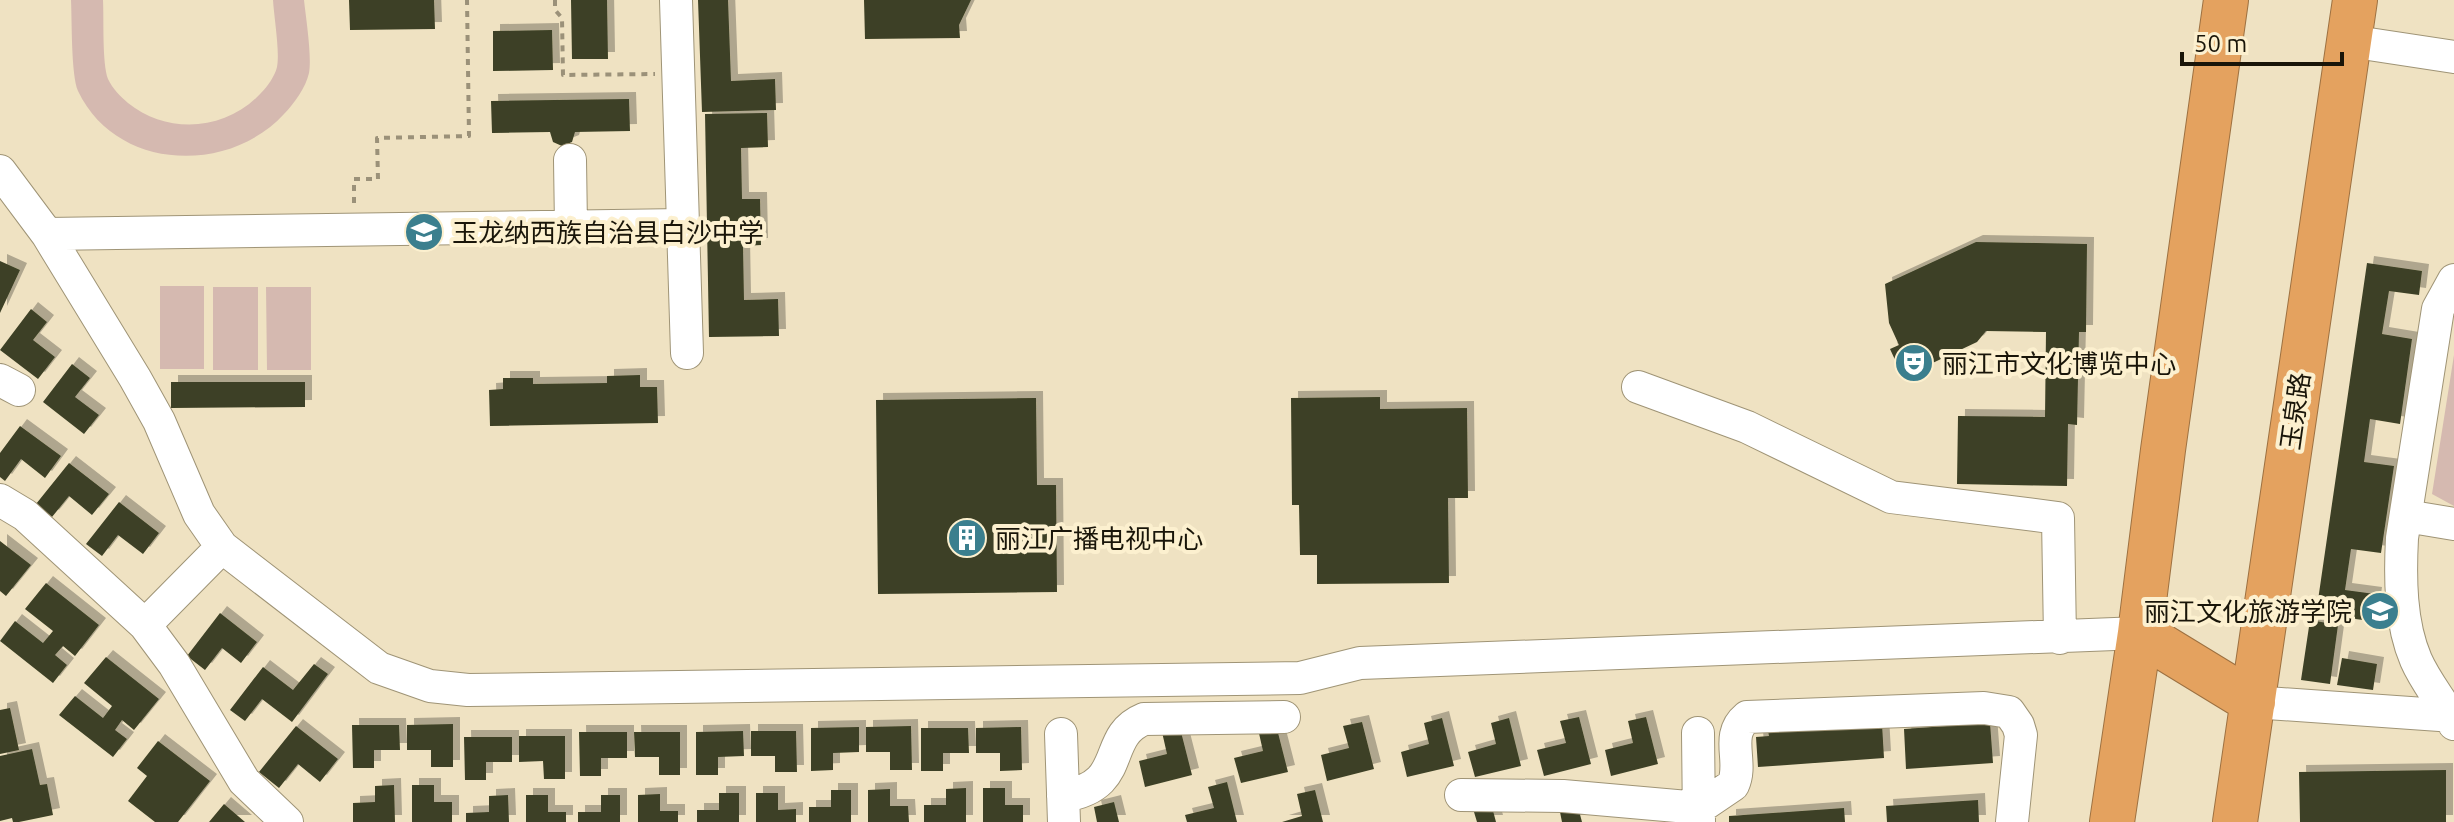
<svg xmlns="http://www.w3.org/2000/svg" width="2454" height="822" viewBox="0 0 2454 822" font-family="Ubuntu,'Noto Sans SC',sans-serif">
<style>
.green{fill:#d5b9b0}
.building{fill:#3d4125;filter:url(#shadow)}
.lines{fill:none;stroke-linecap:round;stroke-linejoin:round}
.minor-casing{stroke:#9f9476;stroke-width:34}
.highway-casing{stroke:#9d7141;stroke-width:46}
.path{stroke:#9b9179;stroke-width:4;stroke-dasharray:6 6;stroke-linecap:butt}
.minor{stroke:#fff;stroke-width:32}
.highway{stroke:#e4a25f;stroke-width:44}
.labels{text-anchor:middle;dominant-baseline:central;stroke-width:8;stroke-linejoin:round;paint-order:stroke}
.poi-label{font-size:26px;fill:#191509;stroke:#fcf0cf;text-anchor:start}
.street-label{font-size:26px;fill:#191509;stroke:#fcf0cf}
</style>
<defs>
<filter id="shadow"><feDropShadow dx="7" dy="-7" stdDeviation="0" flood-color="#0004"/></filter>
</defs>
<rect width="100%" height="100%" fill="#efe2c2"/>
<path class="green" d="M 71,0 L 103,0 C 104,20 102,63 108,79 C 112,88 121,97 128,103 C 168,135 226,131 261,93 C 267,87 275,76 277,67 C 280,52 274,17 273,0 L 304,0 C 306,19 312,56 309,73 C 306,87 294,104 284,114 C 228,175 116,171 78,91 C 71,75 72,20 71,0 Z
M 160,286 L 204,286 L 204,369 L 160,369 Z
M 213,287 L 258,287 L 258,370 L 213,370 Z
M 266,287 L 311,287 L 311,370 L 267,370 Z
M 2454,355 L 2454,506 L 2432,494 Z"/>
<path class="building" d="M 349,0 L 434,0 L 435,29 L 350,30 Z
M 571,0 L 607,0 L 608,59 L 572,59 Z
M 698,0 L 728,0 L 731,81 L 775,79 L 776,110 L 702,112 Z
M 864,0 L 971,0 L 959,25 L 960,38 L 865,39 Z
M 552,30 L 553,70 L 493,71 L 493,31 Z
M 629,99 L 630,131 L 575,132 L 572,142 L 562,146 L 553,142 L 550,132 L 492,133 L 491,101 Z
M 767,113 L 768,147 L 741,148 L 742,199 L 760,199 L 761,245 L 743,246 L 744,300 L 778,299 L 779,336 L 709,337 L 705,114 Z
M 1976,242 L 2087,244 L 2086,332 L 2079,332 L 2077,425 L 2068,424 L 2067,486 L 1957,484 L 1958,416 L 2045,417 L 2046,332 L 1986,331 L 1977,342 L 1903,377 L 1890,349 L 1899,345 L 1889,323 L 1885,284 Z
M 0,261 L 20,270 L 0,313 Z
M 2367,263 L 2422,271 L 2419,295 L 2389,291 L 2382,334 L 2412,339 L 2400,424 L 2370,419 L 2364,462 L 2394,466 L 2381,553 L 2351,549 L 2345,590 L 2375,594 L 2371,621 L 2316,614 Z
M 31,309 L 47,322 L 33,340 L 55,357 L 38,379 L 0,350 Z
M 72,364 L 90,378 L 75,397 L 99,415 L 84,434 L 43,402 Z
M 640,375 L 640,387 L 657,387 L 658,423 L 490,426 L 489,390 L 503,389 L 503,378 L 533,378 L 533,384 L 607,383 L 607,376 Z
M 171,382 L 305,382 L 305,407 L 171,408 Z
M 1380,397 L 1380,409 L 1467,408 L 1468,498 L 1448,498 L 1449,583 L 1317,584 L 1317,555 L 1300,555 L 1299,505 L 1292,505 L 1291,398 Z
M 1036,398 L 1037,485 L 1056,485 L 1057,592 L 878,594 L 876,400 Z
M 20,426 L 61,456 L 45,478 L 21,459 L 5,481 L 0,477 L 0,453 Z
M 69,463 L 109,494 L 92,515 L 69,496 L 52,517 L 36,504 Z
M 119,502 L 159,533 L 143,554 L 118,535 L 102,556 L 86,544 Z
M 0,541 L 31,565 L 6,596 L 0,591 Z
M 46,583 L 99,625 L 75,656 L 63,646 L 55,655 L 67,665 L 53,683 L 0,641 L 15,621 L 43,643 L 53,631 L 25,609 Z
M 220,613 L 257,642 L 241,663 L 222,648 L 205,670 L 187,656 Z
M 2310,620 L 2338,625 L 2330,684 L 2301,680 Z
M 106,657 L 159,699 L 134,730 L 122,720 L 115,730 L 127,739 L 113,757 L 59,715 L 75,696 L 103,718 L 112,706 L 84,683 Z
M 2342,658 L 2377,664 L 2373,690 L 2337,685 Z
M 314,664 L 328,674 L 292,722 L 262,699 L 245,721 L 230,710 L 263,667 L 293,690 Z
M 10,708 L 19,750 L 0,754 L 0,710 Z
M 1579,717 L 1591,764 L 1544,776 L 1537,750 L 1566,743 L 1560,721 Z
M 1646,717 L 1658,764 L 1611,776 L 1605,750 L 1633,743 L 1628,721 Z
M 1442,718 L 1454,766 L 1407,777 L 1401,752 L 1429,744 L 1424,723 Z
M 1509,718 L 1521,766 L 1475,777 L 1468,752 L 1496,744 L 1491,723 Z
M 1362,722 L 1374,769 L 1327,781 L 1321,755 L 1349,748 L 1343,726 Z
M 1990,723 L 1993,763 L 1906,769 L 1904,729 Z
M 453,724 L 453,767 L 431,767 L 431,750 L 407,750 L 407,725 Z
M 1882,724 L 1884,758 L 1758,767 L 1756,737 L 1769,736 L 1768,731 Z
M 352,725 L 399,725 L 400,750 L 374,750 L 374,768 L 353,768 Z
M 1276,725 L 1288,772 L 1241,783 L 1234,758 L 1263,751 L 1258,729 Z
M 296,726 L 338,759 L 320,782 L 298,764 L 279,788 L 259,772 Z
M 911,726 L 912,770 L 890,770 L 890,752 L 866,752 L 866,727 Z
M 859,727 L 859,752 L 833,753 L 833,770 L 811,771 L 811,728 Z
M 1021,727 L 1022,770 L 1000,771 L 1000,753 L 976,753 L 976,728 Z
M 921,728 L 968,728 L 969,753 L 943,753 L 943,771 L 921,771 Z
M 1180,728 L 1192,775 L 1145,787 L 1139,761 L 1167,754 L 1162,732 Z
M 743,731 L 744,756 L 718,757 L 718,775 L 696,775 L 696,732 Z
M 751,731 L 796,731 L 797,772 L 775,772 L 775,756 L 751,756 Z
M 579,732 L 627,732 L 627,758 L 601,758 L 601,776 L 580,776 Z
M 634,732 L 680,732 L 680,775 L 659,775 L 659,757 L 635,757 Z
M 519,736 L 565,736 L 565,779 L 544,779 L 543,761 L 519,762 Z
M 464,737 L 512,737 L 512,762 L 486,762 L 486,780 L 465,780 Z
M 158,741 L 210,781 L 178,822 L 155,822 L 128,801 L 147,776 L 137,768 Z
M 32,749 L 40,785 L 47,784 L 53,815 L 19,822 L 13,822 L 12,818 L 0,821 L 0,756 Z
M 2446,770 L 2446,822 L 2300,822 L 2299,772 Z
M 1227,782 L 1237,822 L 1187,822 L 1185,815 L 1214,808 L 1208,787 Z
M 394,785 L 395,822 L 353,822 L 353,803 L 375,802 L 375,786 Z
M 412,785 L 434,785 L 434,802 L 452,802 L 452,822 L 412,822 Z
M 966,788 L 966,822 L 924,822 L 924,805 L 946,805 L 946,789 Z
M 983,788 L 1005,788 L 1005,805 L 1023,805 L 1023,822 L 983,822 Z
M 890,789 L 890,806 L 908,806 L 909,822 L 868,822 L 868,790 Z
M 831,790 L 851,790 L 851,822 L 809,822 L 809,807 L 831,807 Z
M 1315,790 L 1323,822 L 1282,822 L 1302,816 L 1297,794 Z
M 719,793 L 739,793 L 739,822 L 697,822 L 697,810 L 719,810 Z
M 756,793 L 778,793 L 778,810 L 796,809 L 796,822 L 756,822 Z
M 660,794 L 660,811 L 678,811 L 678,822 L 638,822 L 638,795 Z
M 508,795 L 509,822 L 466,822 L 466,813 L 489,812 L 489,796 Z
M 526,795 L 548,795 L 548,812 L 566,812 L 566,822 L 526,822 Z
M 601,795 L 620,795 L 620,822 L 578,822 L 578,812 L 601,812 Z
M 1978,800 L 1979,822 L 1887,822 L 1886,806 Z
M 1114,802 L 1119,822 L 1097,822 L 1094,807 Z
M 224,804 L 245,822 L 209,822 Z
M 1492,807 L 1496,822 L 1477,822 L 1474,812 Z
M 1578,807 L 1582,822 L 1562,822 L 1560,812 Z
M 1844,808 L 1845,822 L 1729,822 L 1729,816 Z"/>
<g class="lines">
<g class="minor-casing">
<path id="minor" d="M 676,0 L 687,353
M 2349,41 L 2454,57
M 570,160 L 571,227
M 0,171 L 47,234 L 135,378 L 159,421 L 199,514 L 222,547 L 379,668 L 430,686 L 468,690 L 1300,678 L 1360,663 L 2140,633
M 47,234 L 683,225
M 2454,280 L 2438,309 L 2402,538 C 2400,577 2400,623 2416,660 C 2426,683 2443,702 2454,724
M 0,380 L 19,390
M 1638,387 L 1747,427 L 1891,497 L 2058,518 L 2060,638
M 0,500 L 25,515 L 145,625 L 174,664 L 244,781 L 287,822
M 2406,516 L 2454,524
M 145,625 L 222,547
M 2253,702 L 2454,716
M 1698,733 L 1699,822
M 1061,734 L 1064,822
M 1461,795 L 1563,796 L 1699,808 L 1733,785 C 1744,762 1724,736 1747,717 L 1984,708 L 2009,712 L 2018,725 L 2021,735 L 2012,822
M 1063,796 C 1130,786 1100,737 1144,719 L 1284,717"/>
</g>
<g class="highway-casing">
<path id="highway" d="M 2140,633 L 2253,702
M 2112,822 L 2140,633 L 2163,450 L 2226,0
M 2235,822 L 2355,0"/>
</g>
<path class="path" d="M 555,0 L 555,10 L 562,18 L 563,75 L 655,74
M 354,203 L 354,179 L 378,179 L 377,138 L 469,136 L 467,0"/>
<use href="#minor" class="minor"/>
<use href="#highway" class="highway"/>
</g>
<defs>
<g id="school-disc" transform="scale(2)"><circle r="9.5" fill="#3b7f8e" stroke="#fcf0cf"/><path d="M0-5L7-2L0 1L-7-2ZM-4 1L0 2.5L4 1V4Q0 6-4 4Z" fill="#fff"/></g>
<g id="theatre-disc" transform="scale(2)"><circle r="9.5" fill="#3b7f8e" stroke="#fcf0cf"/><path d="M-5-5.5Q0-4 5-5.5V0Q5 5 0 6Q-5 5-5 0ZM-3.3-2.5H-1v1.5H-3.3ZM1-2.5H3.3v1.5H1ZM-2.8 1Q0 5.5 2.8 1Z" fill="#fff"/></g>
<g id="building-disc" transform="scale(2)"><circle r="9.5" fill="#3b7f8e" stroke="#fcf0cf"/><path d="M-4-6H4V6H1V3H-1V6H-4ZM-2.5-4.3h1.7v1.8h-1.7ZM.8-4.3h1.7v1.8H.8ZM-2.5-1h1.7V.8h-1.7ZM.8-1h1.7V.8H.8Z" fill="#fff"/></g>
<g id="university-disc" transform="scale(2)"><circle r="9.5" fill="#3b7f8e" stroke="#fcf0cf"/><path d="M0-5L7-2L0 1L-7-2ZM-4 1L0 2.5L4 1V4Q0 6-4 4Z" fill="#fff"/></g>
</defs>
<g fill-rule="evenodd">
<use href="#school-disc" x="424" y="232"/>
<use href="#theatre-disc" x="1914" y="363"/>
<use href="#building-disc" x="967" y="538"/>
<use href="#university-disc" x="2380" y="611"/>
</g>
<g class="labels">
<g class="poi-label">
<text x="452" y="232">玉龙纳西族自治县白沙中学</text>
<text x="1942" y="363">丽江市文化博览中心</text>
<text x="995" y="538">丽江广播电视中心</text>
<text x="2352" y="611" text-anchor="end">丽江文化旅游学院</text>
</g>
<g class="street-label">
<text transform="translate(2295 411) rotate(-82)">玉泉路</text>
</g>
</g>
<path d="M2182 52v12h160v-12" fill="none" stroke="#191509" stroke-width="4"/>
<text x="2194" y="52" font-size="24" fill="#191509" stroke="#fcf0cf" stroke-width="6" paint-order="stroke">50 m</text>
</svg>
